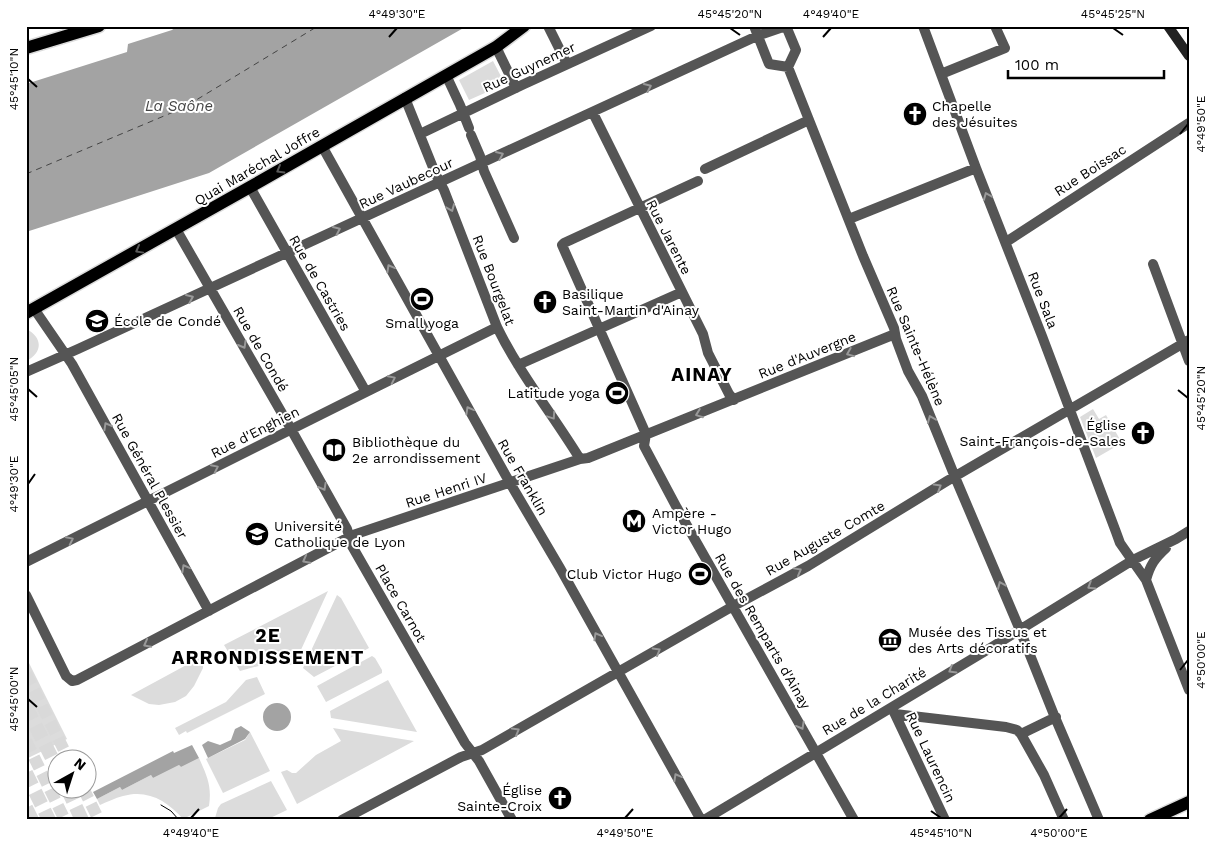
<svg xmlns="http://www.w3.org/2000/svg" width="1215" height="846" viewBox="0 0 1215 846" font-family="'Work Sans',sans-serif">
<style>
.green{fill:#dcdcdc}
.water{fill:#a3a3a3}
.lines{fill:none;stroke-linecap:round;stroke-linejoin:round}
.ferry{stroke:#444;stroke-width:1;stroke-dasharray:6 5;stroke-linecap:butt}
.primary-tunnel{stroke:#d9d9d9;stroke-width:12;stroke-dasharray:12 6;stroke-linecap:butt}
.trunk-tunnel{stroke:#d9d9d9;stroke-width:14;stroke-dasharray:14 7;stroke-linecap:butt}
.primary-casing{stroke:#dbdbdb;stroke-width:15}
.minor{stroke:#555;stroke-width:10}
.secondary{stroke:#222;stroke-width:10}
.primary{stroke:#000;stroke-width:12}
.tram{stroke:#000;stroke-width:1}
.oneway{stroke:#999}
.oneway2{stroke:#595959}
.ticks{fill:none;stroke:#000;stroke-width:2}
.labels{text-anchor:middle;dominant-baseline:central;stroke-width:4;stroke-linejoin:round;paint-order:stroke}
.street-label{font-size:14px;fill:#000;stroke:#fff}
.poi-label{font-size:14px;fill:#000;stroke:#fff;text-anchor:start}
.water-label{font-size:15px;font-style:italic;fill:#444;stroke:#fff}
.district-label{font-size:19px;font-weight:bold;letter-spacing:1px;fill:#000;stroke:#fff}
.neatline{fill:none;stroke:#000;stroke-width:2}
.ticks-label{font-size:12px;text-anchor:middle;fill:#000}
</style>
<rect width="100%" height="100%" fill="#fff"/>
<path class="green" d="M 493,61 L 505,84 L 469,100 L 459,80 Z
M 26,329 C 43,337 43,353 26,361 Z
M 1093,409 L 1099,419 L 1106,415 L 1122,443 L 1096,458 L 1080,417 Z
M 328,591 L 294,665 C 269,661 263,665 240,671 L 224,645 Z
M 337,595 L 341,598 L 369,648 L 314,677 L 303,668 Z
M 203,656 L 203,668 L 194,686 L 186,696 L 175,702 L 159,705 L 149,704 L 131,695 Z
M 372,656 L 375,658 L 382,670 L 382,673 L 326,702 L 317,686 Z
M 26,657 L 67,739 L 26,759 Z
M 257,677 L 265,694 L 187,733 L 186,731 L 179,735 L 175,728 L 226,702 L 246,680 Z
M 388,680 L 417,732 L 331,718 L 330,711 Z
M 333,728 L 414,741 L 297,804 L 281,772 L 287,770 L 292,773 L 296,773 L 316,755 L 341,741 Z
M 250,732 L 270,771 L 223,793 L 206,759 L 245,740 Z
M 199,758 C 207,776 212,786 209,806 L 183,819 C 167,801 148,789 123,796 C 115,798 107,802 100,805 L 97,799 L 120,787 L 122,790 L 151,775 L 153,778 L 179,765 L 181,767 Z
M 271,781 L 287,810 L 266,820 L 216,820 L 215,818 L 218,808 L 221,804 Z"/>
<path class="water" d="M 177,26 L 467,26 L 209,173 L 26,232 L 26,84 L 127,52 L 128,44 L 172,30 Z
M263 717a14 14 0 1 1 28 0a14 14 0 1 1-28 0Z
M 241,726 L 250,732 L 245,739 L 208,758 L 202,745 L 208,741 L 220,745 L 231,740 L 235,729 Z
M 192,745 L 199,758 L 181,767 L 179,765 L 153,778 L 151,775 L 122,790 L 120,787 L 97,799 L 93,792 L 173,751 L 174,753 Z"/>
<g class="lines">
<path class="ferry" d="M 26,174 L 183,108 L 318,26"/>
<path class="primary-tunnel" d="M 26,674 L 68,758
M 26,741 L 65,820
M 83,788 L 99,820"/>
<path class="trunk-tunnel" d="M 26,707 L 58,770
M 26,773 L 49,820
M 67,788 L 82,820
M 26,808 L 32,820"/>
<g class="primary-casing">
<path id="primary" d="M 26,48 L 99,26
M 26,313 L 250,187 L 496,47 L 524,26
M 1150,820 L 1189,802"/>
</g>
<path class="minor" d="M 548,26 L 567,64
M 754,26 L 769,64 L 788,67 L 796,50 L 786,26
M 923,26 L 976,168 L 1042,336 L 1116,532 L 1120,543 L 1146,580 L 1189,690
M 496,47 L 516,88
M 788,67 L 863,256 L 894,328 L 896,339 L 908,371 L 922,396 L 955,477 L 1020,630 L 1054,715 L 1099,820
M 941,74 L 1005,48 L 995,26
M 446,75 L 460,105 L 469,128
M 405,98 L 436,175 L 444,190 L 497,327 C 520,374 553,415 580,459
M 593,113 L 703,334 L 708,353 L 729,394 L 734,400
M 420,134 L 522,85 L 651,26
M 471,135 L 480,156 L 484,171 L 514,238
M 322,146 L 510,483 L 560,568 L 701,820
M 705,169 L 809,120
M 250,187 L 366,392
M 849,219 L 976,168
M 176,229 L 287,422 L 347,529 L 352,546 L 465,743 L 479,761 L 512,820
M 1006,242 L 1189,123
M 1153,264 L 1189,361
M 33,309 L 37,313 L 72,364 L 209,611
M 518,365 L 682,292
M 26,372 L 78,349 L 757,36 L 786,26
M 646,434 L 644,446 L 677,508 L 854,820
M 646,434 L 562,245 L 564,243 L 698,181
M 26,562 L 366,392 L 497,327
M 1146,580 C 1150,565 1155,558 1166,548
M 26,595 L 66,676 L 72,681 L 77,680 L 353,535 L 580,459 L 588,458 L 895,334
M 893,710 L 945,820
M 895,714 L 1006,727 L 1017,730 L 1021,734 L 1044,775 L 1064,820
M 1021,734 L 1056,717
M 342,820 L 461,757 L 482,750 L 728,609 L 808,566 L 947,481 L 1189,340
M 704,820 L 992,647 L 1133,560 L 1176,539 L 1189,531"/>
<path class="secondary" d="M 1168,26 L 1189,56"/>
<use href="#primary" class="primary"/>
<path class="tram" d="M 161,805 L 171,811 L 179,820"/>
</g>
<defs><path id="oneway-chevron" d="M-2-3.5L2.5 0L-2 3.5" fill="none" stroke-width="1.6" stroke-linecap="round" stroke-linejoin="round" transform="scale(1.25)"/></defs>
<g class="oneway">
<use href="#oneway-chevron" transform="translate(648 87) rotate(-25)"/>
<use href="#oneway-chevron" transform="translate(500 155) rotate(-24)"/>
<use href="#oneway-chevron" transform="translate(987 196) rotate(-112)"/>
<use href="#oneway-chevron" transform="translate(451 208) rotate(68)"/>
<use href="#oneway-chevron" transform="translate(337 230) rotate(-25)"/>
<use href="#oneway-chevron" transform="translate(390 268) rotate(-119)"/>
<use href="#oneway-chevron" transform="translate(190 298) rotate(-24)"/>
<use href="#oneway-chevron" transform="translate(243 345) rotate(60)"/>
<use href="#oneway-chevron" transform="translate(850 353) rotate(158)"/>
<use href="#oneway-chevron" transform="translate(392 379) rotate(-26)"/>
<use href="#oneway-chevron" transform="translate(469 410) rotate(-119)"/>
<use href="#oneway-chevron" transform="translate(699 414) rotate(159)"/>
<use href="#oneway-chevron" transform="translate(552 416) rotate(56)"/>
<use href="#oneway-chevron" transform="translate(931 419) rotate(-112)"/>
<use href="#oneway-chevron" transform="translate(107 426) rotate(-119)"/>
<use href="#oneway-chevron" transform="translate(215 468) rotate(-26)"/>
<use href="#oneway-chevron" transform="translate(323 487) rotate(61)"/>
<use href="#oneway-chevron" transform="translate(938 487) rotate(-31)"/>
<use href="#oneway-chevron" transform="translate(70 540) rotate(-26)"/>
<use href="#oneway-chevron" transform="translate(306 560) rotate(152)"/>
<use href="#oneway-chevron" transform="translate(185 568) rotate(-119)"/>
<use href="#oneway-chevron" transform="translate(798 571) rotate(-29)"/>
<use href="#oneway-chevron" transform="translate(1001 585) rotate(-113)"/>
<use href="#oneway-chevron" transform="translate(1091 586) rotate(148)"/>
<use href="#oneway-chevron" transform="translate(597 636) rotate(-119)"/>
<use href="#oneway-chevron" transform="translate(147 644) rotate(152)"/>
<use href="#oneway-chevron" transform="translate(657 651) rotate(-30)"/>
<use href="#oneway-chevron" transform="translate(952 670) rotate(149)"/>
<use href="#oneway-chevron" transform="translate(801 726) rotate(61)"/>
<use href="#oneway-chevron" transform="translate(516 731) rotate(-30)"/>
<use href="#oneway-chevron" transform="translate(677 777) rotate(-119)"/>
</g>
<g class="oneway2">
<use href="#oneway-chevron" transform="translate(280 170) rotate(150)"/>
<use href="#oneway-chevron" transform="translate(139 250) rotate(151)"/>
</g>
<path class="ticks" d="M 730,28 L 740,35M 1113,28 L 1123,35M 389,37 L 397,28M 823,37 L 831,28M 28,79 L 37,87M 1180,134 L 1188,124M 28,389 L 37,397M 1178,390 L 1188,398M 28,484 L 35,474M 1180,670 L 1188,660M 28,699 L 37,707M 931,811 L 941,818M 191,818 L 199,809M 625,818 L 633,809M 1059,818 L 1067,809"/>
<defs>
<g id="church-disc" transform="scale(1.25)"><circle r="9.5" fill="#000" stroke="#fff"/><path d="M-1.2-6h2.4v3.5h3.3v2.4h-3.3V6h-2.4V-.1h-3.3v-2.4h3.3Z" fill="#fff"/></g>
<g id="stadium-disc" transform="scale(1.25)"><circle r="9.5" fill="#000" stroke="#fff"/><path d="M0-5a6.5 5 0 1 0 0 10a6.5 5 0 1 0 0-10ZM-3.5-1.8h7v3.6h-7Z" fill="#fff"/></g>
<g id="university-disc" transform="scale(1.25)"><circle r="9.5" fill="#000" stroke="#fff"/><path d="M0-5L7-2L0 1L-7-2ZM-4 1L0 2.5L4 1V4Q0 6-4 4Z" fill="#fff"/></g>
<g id="library-disc" transform="scale(1.25)"><circle r="9.5" fill="#000" stroke="#fff"/><path d="M-6-4Q-3-5.5-.7-3.5V5Q-3 3-6 4ZM6-4Q3-5.5 .7-3.5V5Q3 3 6 4Z" fill="#fff"/></g>
<g id="metro-disc" transform="scale(1.25)"><circle r="9.5" fill="#000" stroke="#fff"/><path d="M-5.5 5V-5H-3L0 0L3-5H5.5V5H3V-.5L0 4L-3-.5V5Z" fill="#fff"/></g>
<g id="museum-disc" transform="scale(1.25)"><circle r="9.5" fill="#000" stroke="#fff"/><path d="M0-6L6-3V-2H-6V-3ZM-5-1h2V3h-2ZM-1-1h2V3h-2ZM3-1h2V3H3ZM-6 4H6V6H-6Z" fill="#fff"/></g>
</defs>
<g fill-rule="evenodd">
<use href="#church-disc" x="915" y="114"/>
<use href="#stadium-disc" x="422" y="299"/>
<use href="#church-disc" x="545" y="302"/>
<use href="#university-disc" x="97" y="321"/>
<use href="#stadium-disc" x="617" y="393"/>
<use href="#church-disc" x="1143" y="433"/>
<use href="#library-disc" x="334" y="450"/>
<use href="#metro-disc" x="634" y="521"/>
<use href="#university-disc" x="257" y="534"/>
<use href="#stadium-disc" x="700" y="574"/>
<use href="#museum-disc" x="890" y="640"/>
<use href="#church-disc" x="560" y="798"/>
</g>
<g class="labels">
<g class="street-label">
<text transform="translate(529 67) rotate(-25)">Rue Guynemer</text>
<text transform="translate(257 166) rotate(-30)">Quai Maréchal Joffre</text>
<text transform="translate(1090 170) rotate(-33)">Rue Boissac</text>
<text transform="translate(406 183) rotate(-25)">Rue Vaubecour</text>
<text transform="translate(669 237) rotate(63)">Rue Jarente</text>
<text transform="translate(494 280) rotate(69)">Rue Bourgelat</text>
<text transform="translate(320 283) rotate(60)">Rue de Castries</text>
<text transform="translate(1043 300) rotate(69)">Rue Sala</text>
<text transform="translate(916 346) rotate(67)">Rue Sainte-Hélène</text>
<text transform="translate(261 349) rotate(60)">Rue de Condé</text>
<text transform="translate(807 355) rotate(-22)">Rue d'Auvergne</text>
<text transform="translate(255 432) rotate(-27)">Rue d'Enghien</text>
<text transform="translate(150 476) rotate(61)">Rue Général Plessier</text>
<text transform="translate(523 477) rotate(60)">Rue Franklin</text>
<text transform="translate(446 490) rotate(-18)">Rue Henri IV</text>
<text transform="translate(825 538) rotate(-30)">Rue Auguste Comte</text>
<text transform="translate(401 603) rotate(60)">Place Carnot</text>
<text transform="translate(763 631) rotate(60)">Rue des Remparts d'Ainay</text>
<text transform="translate(874 701) rotate(-31)">Rue de la Charité</text>
<text transform="translate(931 757) rotate(65)">Rue Laurencin</text>
</g>
<g class="poi-label">
<text x="932" y="106">Chapelle<tspan x="932" dy="16">des Jésuites</tspan></text>
<text x="562" y="294">Basilique<tspan x="562" dy="16">Saint-Martin d'Ainay</tspan></text>
<text x="114" y="321">École de Condé</text>
<text x="422" y="323" text-anchor="middle">Small yoga</text>
<text x="600" y="393" text-anchor="end">Latitude yoga</text>
<text x="1126" y="425" text-anchor="end">Église<tspan x="1126" dy="16">Saint-François-de-Sales</tspan></text>
<text x="352" y="442">Bibliothèque du<tspan x="352" dy="16">2e arrondissement</tspan></text>
<text x="652" y="513">Ampère -<tspan x="652" dy="16">Victor Hugo</tspan></text>
<text x="274" y="526">Université<tspan x="274" dy="16">Catholique de Lyon</tspan></text>
<text x="682" y="574" text-anchor="end">Club Victor Hugo</text>
<text x="908" y="632">Musée des Tissus et<tspan x="908" dy="16">des Arts décoratifs</tspan></text>
<text x="542" y="790" text-anchor="end">Église<tspan x="542" dy="16">Sainte-Croix</tspan></text>
</g>
<g class="water-label">
<text x="179" y="106">La Saône</text>
</g>
<g class="district-label">
<text x="702" y="374">AINAY</text>
<text x="268" y="635">2E<tspan x="268" dy="22">ARRONDISSEMENT</tspan></text>
</g>
</g>
<rect width="1215" height="846" fill="none" stroke="#ffffff" stroke-width="55"/>
<g transform="translate(72 774) rotate(39)"><circle r="24" fill="#ffffff" stroke="#999999"/>
<path d="M0-4L9 19L0 12L-9 19Z" fill="#000000"/>
<text y="-8" font-size="14" font-weight="bold" text-anchor="middle" fill="#000000">N</text>
</g>
<path d="M1008 70v8h156v-8" fill="none" stroke="#000000" stroke-width="2.5"/>
<text x="1015" y="70" font-size="15" fill="#000000" stroke="#ffffff" stroke-width="4" paint-order="stroke">100 m</text>
<rect x="28" y="28" width="1160" height="790" class="neatline"/>
<g class="ticks-label">
<text x="397" y="18">4°49'30"E</text>
<text x="730" y="18">45°45'20"N</text>
<text x="831" y="18">4°49'40"E</text>
<text x="1113" y="18">45°45'25"N</text>
<text transform="translate(14 79) rotate(-90)" y="4">45°45'10"N</text>
<text transform="translate(1201 124) rotate(-90)" y="4">4°49'50"E</text>
<text transform="translate(14 389) rotate(-90)" y="4">45°45'05"N</text>
<text transform="translate(1201 398) rotate(-90)" y="4">45°45'20"N</text>
<text transform="translate(14 484) rotate(-90)" y="4">4°49'30"E</text>
<text transform="translate(1201 660) rotate(-90)" y="4">4°50'00"E</text>
<text transform="translate(14 699) rotate(-90)" y="4">45°45'00"N</text>
<text x="191" y="837">4°49'40"E</text>
<text x="625" y="837">4°49'50"E</text>
<text x="941" y="837">45°45'10"N</text>
<text x="1059" y="837">4°50'00"E</text>
</g>
</svg>
